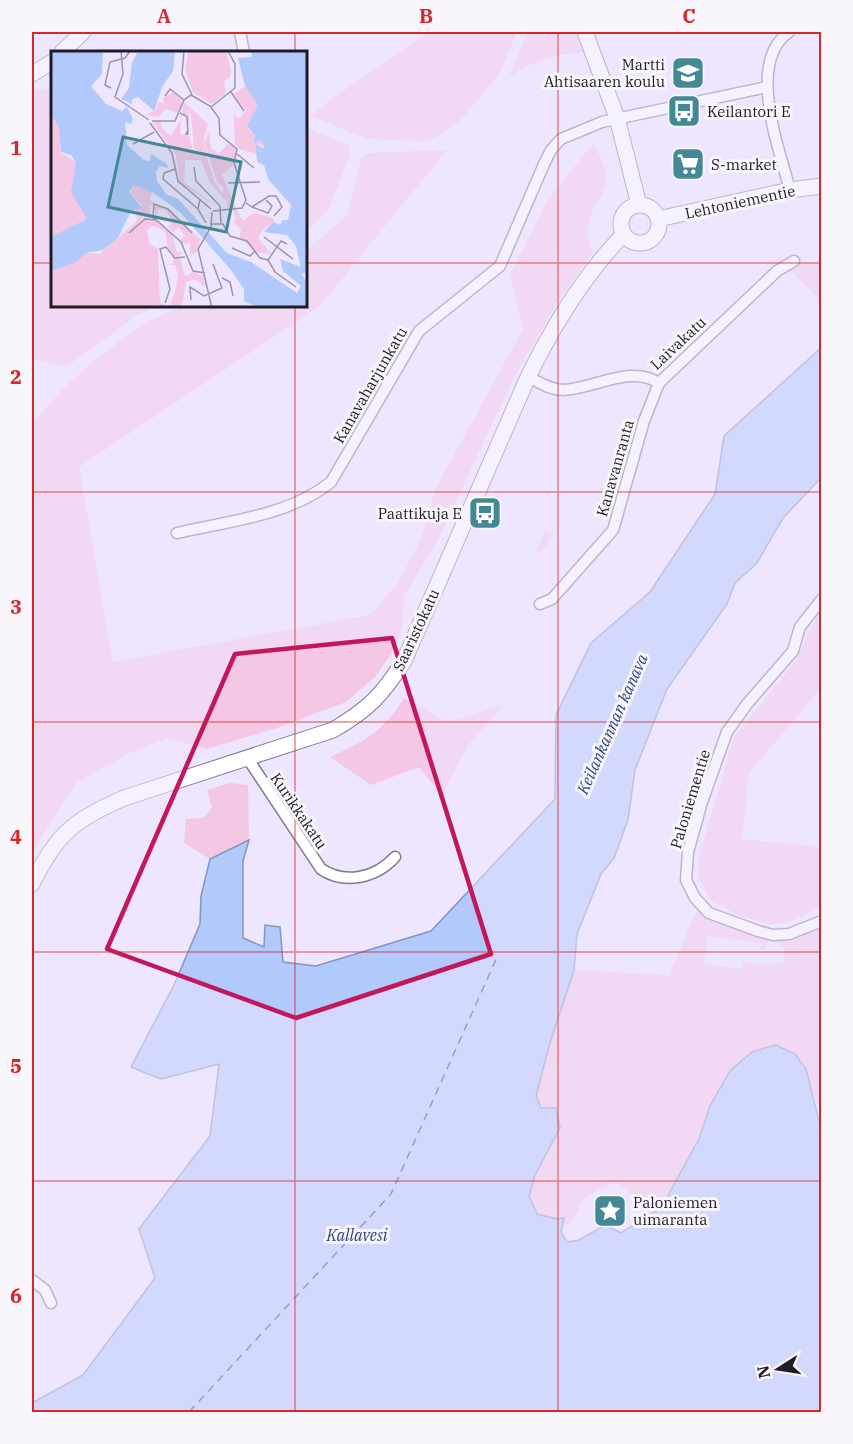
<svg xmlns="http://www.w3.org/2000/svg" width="853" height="1444" viewBox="0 0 853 1444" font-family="'IBM Plex Serif',serif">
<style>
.green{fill:#f4c7e5}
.water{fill:#b2c9fb;stroke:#8695bb;stroke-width:1.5}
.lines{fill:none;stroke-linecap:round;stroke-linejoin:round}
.ferry{stroke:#2d4581;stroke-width:1.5;stroke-dasharray:8 6;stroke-linecap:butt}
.street-casing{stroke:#817890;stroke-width:13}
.secondary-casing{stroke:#817890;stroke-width:17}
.street{stroke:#fff;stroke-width:10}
.secondary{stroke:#fff;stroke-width:15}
.marked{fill:none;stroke:#c2185b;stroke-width:4.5;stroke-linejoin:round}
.grid{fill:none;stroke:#d62828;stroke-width:1.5;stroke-opacity:0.55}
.labels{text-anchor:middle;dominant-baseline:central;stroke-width:6;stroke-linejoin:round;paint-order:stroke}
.poi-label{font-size:15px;fill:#1f1c25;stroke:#f8f6fb;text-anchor:start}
.street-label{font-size:15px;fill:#1f1c25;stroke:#f8f6fb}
.water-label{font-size:16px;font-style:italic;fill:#2d4581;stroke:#f8f6fb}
.inset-river{fill:none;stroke:#b2c9fb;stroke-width:3}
.inset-road{fill:none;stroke:#9b95a8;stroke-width:1.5}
.view{fill:#438895;fill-opacity:0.15;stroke:#438895;stroke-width:3}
.inset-edge{fill:none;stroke:#1f1c25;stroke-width:3}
.neatline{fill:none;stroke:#d62828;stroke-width:2}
.grid-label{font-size:20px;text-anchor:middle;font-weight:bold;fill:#d62828}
</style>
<rect width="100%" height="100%" fill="#eee5ff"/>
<path class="green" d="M 428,32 L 517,32 L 501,70 L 484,93 L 458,123 L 437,137 L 421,141 L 367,139 L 309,115 Z
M 528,32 L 577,32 L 584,52 C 555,55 533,60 509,77 Z
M 48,88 L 52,93 L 52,306 L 157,306 L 135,317 L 66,367 L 32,359 L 32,92 Z
M 306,127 L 348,145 L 350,155 L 327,213 L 306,229 Z
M 593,144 C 626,196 587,192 588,235 C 588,241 591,247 593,253 L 558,301 L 515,375 L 437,542 L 404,596 L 402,630 L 390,656 L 375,677 L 346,702 L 277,728 L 207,749 L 167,738 L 130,753 L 76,783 L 32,852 L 32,428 C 51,392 145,312 187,306 C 221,301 270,306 306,306 L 306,251 L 347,215 L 361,159 L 369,153 L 447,150 L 319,307 L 79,467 L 113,662 L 370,615 L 397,585 L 421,539 L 436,488 L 523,329 L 510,275 L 548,199 Z
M 801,263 L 821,263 L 821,301 L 787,267 Z
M 545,530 L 554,534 L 541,552 L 537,550 Z
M 821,614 L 821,688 L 749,773 L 742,839 L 821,847 L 821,903 L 813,911 L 788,923 L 768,924 L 740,916 L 711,901 L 699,878 L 699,856 L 734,737 L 794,663 L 816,618 Z
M 404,698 L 447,722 L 504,705 L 469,744 L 442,795 L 419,767 L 371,785 L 330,757 C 364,742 384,731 404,698 Z
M 230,783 L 248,785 L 249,840 L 210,859 L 184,843 L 186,819 L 204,818 L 212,808 L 207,790 Z
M 697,910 L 768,939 L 765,948 L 760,951 L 761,943 L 708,936 L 704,964 L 742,969 L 744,962 L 767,965 L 783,962 L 785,947 L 778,946 L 778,940 L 821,927 L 822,1100 L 817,1105 L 806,1069 L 710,1106 C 698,1141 677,1195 647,1218 L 629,1192 L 619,1183 L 607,1185 L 583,1199 L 574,1217 L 561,1232 L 565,1223 L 537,1214 L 529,1196 L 535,1175 L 560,1128 C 552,1119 541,1111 537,1099 C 533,1084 567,991 574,970 L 669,975 Z"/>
<path class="water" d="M 821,348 L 821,478 L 783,518 L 757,563 L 735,583 L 727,604 L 667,689 L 635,770 L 628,820 L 614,858 L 601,874 L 577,934 L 574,970 L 549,1046 L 536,1096 L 541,1108 L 556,1108 L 560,1128 L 535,1175 L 529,1196 L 537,1214 L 557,1219 L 564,1218 L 561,1232 L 567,1242 L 579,1240 L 605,1225 L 621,1233 L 661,1208 L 699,1139 L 710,1106 L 730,1071 L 752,1052 L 776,1045 L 795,1054 L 806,1069 L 821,1129 L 821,1412 L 32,1412 L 32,1403 L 83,1375 L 155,1278 L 139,1229 L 210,1136 L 219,1064 L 161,1079 L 131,1067 L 174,985 L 200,924 L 201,896 L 210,859 L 249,840 L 243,861 L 243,938 L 264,947 L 265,925 L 280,927 L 283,962 L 316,966 L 431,931 L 555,799 L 556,715 L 591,643 L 650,592 L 715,494 L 724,436 Z"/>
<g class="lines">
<path class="ferry" d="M 189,1412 L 391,1194 L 498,955"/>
<g class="street-casing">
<path id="street" d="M 240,32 L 244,52
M 789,32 C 746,62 779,148 790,190
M 528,377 C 539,382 550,390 563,390 C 594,389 631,364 659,383 L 777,271 L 794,261
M 177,533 C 228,521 289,516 331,482 L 419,331 L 500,266 L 544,164 L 551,150 L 561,139 L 602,122 L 767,87
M 822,599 L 800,627 L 793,651 L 747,704 L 727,732 L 702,802 L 688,852 L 686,880 L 695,898 L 709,913 L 758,931 L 773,935 L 789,934 L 822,921
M 540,604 L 552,599 L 613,530 L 644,421 L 659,383
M 248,759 L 321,869 C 345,885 376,878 395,857
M 32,1280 L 45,1290 L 51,1303"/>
</g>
<g class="secondary-casing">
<path id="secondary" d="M 585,32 L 617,118 L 639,205
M 62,52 L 83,32
M 32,74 L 52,62
M621 224a19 19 0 1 1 38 0a19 19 0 1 1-38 0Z
M 658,219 L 790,190 L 822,186
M 32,884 C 56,835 73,820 124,798 L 333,730 C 369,709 382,695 404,661 L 528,377 C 553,326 584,275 624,234"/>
</g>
<use href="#street" class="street"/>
<use href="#secondary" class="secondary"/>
</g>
<path d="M0 0H853V1444H0ZM 392,638 L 491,954 L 296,1018 L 107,949 L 235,654 Z" fill="#eee5ff" fill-opacity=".55" fill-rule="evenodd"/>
<path class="marked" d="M 392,638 L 491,954 L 296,1018 L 107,949 L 235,654 Z"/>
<path class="grid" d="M 295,32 L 295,52M 558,32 L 558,1412M 32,263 L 52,263M 306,263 L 822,263M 295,306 L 295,1412M 32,492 L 822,492M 32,722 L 822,722M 32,952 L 822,952M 32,1181 L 822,1181"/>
<defs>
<g id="school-square" transform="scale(1.725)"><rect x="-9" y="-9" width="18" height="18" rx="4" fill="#438895" stroke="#f8f6fb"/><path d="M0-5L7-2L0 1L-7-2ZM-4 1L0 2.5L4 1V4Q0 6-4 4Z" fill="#fff"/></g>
<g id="bus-square" transform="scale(1.725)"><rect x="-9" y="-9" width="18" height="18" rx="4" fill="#438895" stroke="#f8f6fb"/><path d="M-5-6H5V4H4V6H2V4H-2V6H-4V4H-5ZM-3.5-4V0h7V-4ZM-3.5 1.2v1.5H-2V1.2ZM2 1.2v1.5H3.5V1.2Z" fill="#fff"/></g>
<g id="supermarket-square" transform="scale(1.725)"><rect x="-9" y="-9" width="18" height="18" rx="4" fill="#438895" stroke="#f8f6fb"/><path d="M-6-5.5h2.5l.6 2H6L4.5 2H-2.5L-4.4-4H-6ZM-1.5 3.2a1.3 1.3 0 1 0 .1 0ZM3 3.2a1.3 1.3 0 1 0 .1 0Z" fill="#fff"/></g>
<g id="sight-square" transform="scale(1.725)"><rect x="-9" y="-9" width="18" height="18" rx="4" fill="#438895" stroke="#f8f6fb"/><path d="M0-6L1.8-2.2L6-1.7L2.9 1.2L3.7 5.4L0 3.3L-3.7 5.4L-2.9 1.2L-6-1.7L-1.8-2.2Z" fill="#fff"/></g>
</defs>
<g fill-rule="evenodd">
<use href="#school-square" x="688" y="73"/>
<use href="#bus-square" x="684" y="111"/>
<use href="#supermarket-square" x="688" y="164"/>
<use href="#bus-square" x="485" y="513"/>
<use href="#sight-square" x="610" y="1211"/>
</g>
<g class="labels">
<g class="poi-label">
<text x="665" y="64" text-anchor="end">Martti<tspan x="665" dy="17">Ahtisaaren koulu</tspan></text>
<text x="707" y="111">Keilantori E</text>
<text x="711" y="164">S-market</text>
<text x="462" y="513" text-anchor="end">Paattikuja E</text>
<text x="633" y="1202">Paloniemen<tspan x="633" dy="17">uimaranta</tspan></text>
</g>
<g class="street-label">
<text transform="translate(740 202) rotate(-12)">Lehtoniementie</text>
<text transform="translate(678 343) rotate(-43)">Laivakatu</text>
<text transform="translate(370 385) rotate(-60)">Kanavaharjunkatu</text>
<text transform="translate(615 468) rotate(-74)">Kanavanranta</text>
<text transform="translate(416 630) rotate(-65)">Saaristokatu</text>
<text transform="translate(690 799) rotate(-73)">Paloniementie</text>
<text transform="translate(299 811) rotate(56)">Kurikkakatu</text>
</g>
<g class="water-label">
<text transform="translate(612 724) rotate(-66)">Keilankannan kanava</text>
<text x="357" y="1235">Kallavesi</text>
</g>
</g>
<g transform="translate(51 51)">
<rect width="256" height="256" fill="#eee5ff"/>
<path d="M 138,0 L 175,0 L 180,18 L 179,26 L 173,30 L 175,42 L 161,53 L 142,41 L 134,18 ZM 194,35 L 207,54 L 196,76 L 204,84 L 203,92 L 210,90 L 214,96 L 206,93 L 207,104 L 188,98 L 184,92 L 183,64 L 188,68 L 195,60 L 183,43 ZM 123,41 L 131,49 L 127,62 L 114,58 L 108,66 L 95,64 L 105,59 L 107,51 L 113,52 L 112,47 ZM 133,51 L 157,73 L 152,90 L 158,107 L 143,97 L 140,64 L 135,55 L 138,64 L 138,72 L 131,61 ZM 0,64 L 8,76 L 10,102 L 25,111 L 28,149 L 36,168 L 5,186 L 0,185 ZM 130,68 L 129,83 L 138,85 L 142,99 L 156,107 L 164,131 L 171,142 L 173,137 L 166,131 L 153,90 L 158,81 L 160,97 L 167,103 L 178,92 L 185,98 L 182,114 L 171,124 L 185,157 L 176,158 L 176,151 L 159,132 L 150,109 L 134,109 L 133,131 L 168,157 L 129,132 L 125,104 L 102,72 L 109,69 L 112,79 L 120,85 ZM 83,134 L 101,141 L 99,149 L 103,152 L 100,158 L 101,153 L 98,155 L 100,164 L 121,183 L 126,201 L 132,201 L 126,207 L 117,196 L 114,180 L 102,175 L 96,179 L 98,192 L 107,198 L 109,252 L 119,255 L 125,238 L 127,223 L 124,214 L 117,214 L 123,212 L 121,205 L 129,208 L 134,225 L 142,221 L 152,225 L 155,236 L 143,228 L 135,231 L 131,256 L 0,257 L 0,220 L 21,213 L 35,202 L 49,203 L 86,170 L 85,159 L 91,154 L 79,143 ZM 104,154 L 117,158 L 149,188 L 145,202 L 139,203 L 139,192 L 132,193 L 129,189 L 134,185 L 128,176 L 122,181 L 117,176 L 122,170 L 114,159 L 108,158 L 104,166 ZM 182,159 L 186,159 L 192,170 L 203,162 L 222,167 L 224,171 L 213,177 L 207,187 L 220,203 L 205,201 L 189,187 L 190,179 L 182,170 L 185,169 Z" fill="#f4c7e5"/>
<path d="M 0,0 L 52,0 L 51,23 L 40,35 L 55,53 L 71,60 L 76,56 L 82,68 L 80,73 L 74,71 L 76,94 L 93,109 L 99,110 L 100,103 L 116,113 L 117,117 L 109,115 L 105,120 L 106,130 L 115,143 L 127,148 L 176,202 L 200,211 L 246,242 L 250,235 L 232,220 L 229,208 L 250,216 L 245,195 L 236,184 L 213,181 L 222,171 L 229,174 L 232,169 L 237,169 L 240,154 L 217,128 L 213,114 L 206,111 L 205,93 L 211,97 L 214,96 L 210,90 L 203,92 L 204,84 L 196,75 L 207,54 L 194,35 L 187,7 L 201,6 L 200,0 L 256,0 L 257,221 L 251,223 L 256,233 L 256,256 L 207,256 L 193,250 L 193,238 L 180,219 L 129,161 L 103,142 L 83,134 L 78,141 L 91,157 L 80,160 L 67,187 L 52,199 L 35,202 L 24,212 L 0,220 L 0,186 L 36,168 L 20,141 L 25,111 L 20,104 L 10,101 L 8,76 L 0,64 ZM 87,0 L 124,0 L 122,20 L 111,36 L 103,60 L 87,46 L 81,48 L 81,53 L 70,48 L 78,37 L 81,12 Z" fill="#b2c9fb"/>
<path class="inset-river" d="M 43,0 L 29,29 L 41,61 L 85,122 L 103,135M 171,201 L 199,227 L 219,237 L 234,257"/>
<path class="inset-road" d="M 70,0 L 72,23 L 64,46 L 98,69M 133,0 L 131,23 L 141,44M 60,37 L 54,34 L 59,11 L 74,7 L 79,0M 180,41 L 193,60M 114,45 L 119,38 L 133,49M 160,56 L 184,37 L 184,13 L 177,0M 129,62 L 135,65 L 136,66 L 137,83 L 135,83 L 137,79M 101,70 L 124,70 L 133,49 L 140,44 L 159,55 L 168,67 L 169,84 L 186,98 L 183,112 L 195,149 L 191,157 L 162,160M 99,72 L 121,102 L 127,130 L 160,158M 82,93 L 103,81M 186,103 L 203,117M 143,116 L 145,130 L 169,155 L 170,172M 124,118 L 113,122 L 112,128 L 147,158M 177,132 L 209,131M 149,148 L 147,158 L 155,172M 195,152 L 201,156 L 218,145 L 225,145 L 231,156 L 223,165M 201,156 L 217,162 L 221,155 L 215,149M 161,161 L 160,176 L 147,198 L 161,257M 161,173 L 172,173 L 179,185 L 196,190 L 209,207 L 217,209 L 224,221 L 245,236M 78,182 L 94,168 L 106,169M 141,182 L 117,158 L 103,153 L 102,166 L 130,191 L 142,220 L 154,222M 213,186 L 242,208M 181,197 L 199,205 L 204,200M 217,209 L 230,190 L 236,193M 171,227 L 179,231 L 182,245M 140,249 L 139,236 L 153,245 L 171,237 L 162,213M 114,252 L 119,238 L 109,198 L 115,196 L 124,207 L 134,206"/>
<path class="view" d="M 72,86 L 190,111 L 175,181 L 57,156 Z"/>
<rect width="256" height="256" class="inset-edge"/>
</g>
<rect width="853" height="1444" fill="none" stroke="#f8f6fb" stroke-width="66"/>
<g transform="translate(778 1369) rotate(258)" stroke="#f8f6fb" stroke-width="4.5" paint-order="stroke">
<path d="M0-4.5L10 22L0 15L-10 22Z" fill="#1f1c25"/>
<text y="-9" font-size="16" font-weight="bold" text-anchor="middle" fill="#1f1c25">N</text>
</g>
<rect x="33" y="33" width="787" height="1378" class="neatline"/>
<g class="grid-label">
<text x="164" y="23">A</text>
<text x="426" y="23">B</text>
<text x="689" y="23">C</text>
<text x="16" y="155">1</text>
<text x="16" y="384">2</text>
<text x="16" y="614">3</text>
<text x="16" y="844">4</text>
<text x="16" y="1073">5</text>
<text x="16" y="1303">6</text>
</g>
</svg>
